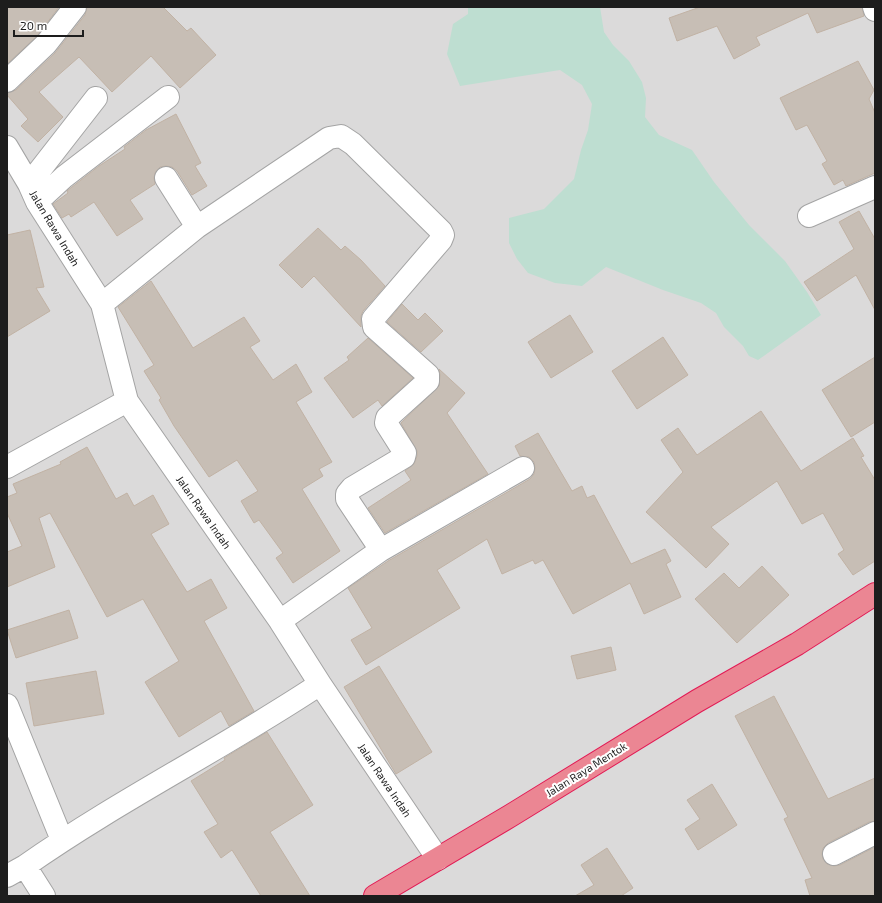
<svg xmlns="http://www.w3.org/2000/svg" width="882" height="903" viewBox="0 0 882 903" font-family="'Exo 2',sans-serif">
<style>
.residential{fill:#dbdada}
.wetland{fill:#beded1}
.building{fill:#c7beb5;stroke:#c1b2a4}
.lines{fill:none;stroke-linecap:round;stroke-linejoin:round}
.minor-casing{stroke:#a4a4a4;stroke-width:24}
.highway-casing{stroke:#e21b55;stroke-width:24}
.minor{stroke:#fff;stroke-width:22}
.highway{stroke:#eb8693;stroke-width:22}
.labels{text-anchor:middle;dominant-baseline:central;stroke-width:4;stroke-linejoin:round;paint-order:stroke}
.street-label{font-size:11px;fill:#1d1d1d;stroke:#fff}
</style>
<rect width="100%" height="100%" fill="#efebe2"/>
<path class="residential" d="M 7,7 L 875,7 L 875,896 L 7,896 Z"/>
<path class="wetland" d="M 468,7 L 600,7 L 604,32 L 613,45 L 629,61 L 642,82 L 646,98 L 645,117 L 659,135 L 692,150 L 714,182 L 749,225 L 785,261 L 807,292 L 821,315 L 758,360 L 749,356 L 743,346 L 724,327 L 716,313 L 701,303 L 663,290 L 606,267 L 582,286 L 555,283 L 528,273 L 517,259 L 509,243 L 509,218 L 544,209 L 574,179 L 581,150 L 588,130 L 592,104 L 582,85 L 560,70 L 460,86 L 447,54 L 453,24 L 468,14 Z"/>
<path class="building" d="M 7,7 L 59,7 L 37,36 L 7,64 Z
M 87,7 L 163,7 L 187,31 L 191,28 L 216,55 L 180,88 L 151,56 L 112,92 L 79,57 L 39,92 L 63,117 L 38,142 L 21,126 L 28,119 L 7,95 L 7,93 L 16,90 L 55,53 L 85,15 Z
M 700,7 L 862,7 L 864,16 L 817,33 L 808,13 L 756,37 L 760,45 L 734,59 L 717,26 L 677,41 L 669,18 Z
M 858,61 L 874,90 L 869,99 L 875,113 L 875,173 L 846,186 L 843,180 L 834,185 L 822,164 L 827,161 L 807,125 L 796,130 L 780,98 Z
M 176,114 L 201,163 L 195,166 L 207,186 L 192,195 L 177,171 L 172,167 L 166,166 L 160,167 L 155,173 L 154,178 L 155,184 L 130,200 L 143,219 L 117,236 L 94,202 L 71,217 L 69,214 L 62,218 L 53,204 L 68,193 L 67,191 L 72,187 L 99,166 L 125,149 L 124,147 L 146,130 Z
M 859,211 L 875,239 L 875,310 L 856,275 L 817,301 L 804,282 L 854,249 L 839,222 Z
M 318,228 L 341,250 L 345,246 L 361,260 L 385,286 L 363,311 L 361,316 L 361,327 L 314,276 L 302,288 L 279,265 Z
M 30,230 L 44,287 L 36,288 L 50,311 L 7,337 L 7,235 Z
M 151,281 L 193,348 L 244,317 L 260,341 L 250,347 L 273,380 L 296,364 L 312,392 L 296,402 L 332,462 L 319,469 L 323,476 L 302,489 L 340,551 L 293,583 L 276,558 L 283,553 L 259,520 L 254,523 L 241,501 L 258,491 L 237,460 L 209,477 L 174,426 L 159,400 L 161,398 L 144,371 L 154,365 L 118,307 Z
M 402,304 L 418,320 L 425,313 L 443,331 L 421,352 L 387,322 Z
M 570,315 L 593,352 L 551,378 L 528,342 Z
M 663,337 L 688,375 L 637,409 L 612,371 Z
M 368,338 L 413,378 L 382,406 L 378,400 L 353,418 L 324,378 L 349,360 L 347,357 Z
M 875,357 L 875,422 L 851,437 L 822,390 Z
M 439,369 L 465,393 L 447,413 L 488,474 L 385,533 L 368,508 L 411,480 L 405,471 L 414,464 L 417,456 L 417,451 L 401,423 L 439,386 L 440,375 Z
M 761,411 L 801,471 L 853,438 L 864,456 L 861,457 L 875,480 L 875,561 L 853,575 L 838,554 L 844,550 L 823,513 L 802,524 L 777,481 L 711,527 L 729,544 L 706,568 L 646,512 L 683,472 L 661,440 L 678,428 L 697,455 Z
M 538,433 L 572,491 L 582,486 L 587,498 L 594,495 L 631,564 L 665,549 L 671,561 L 666,564 L 681,597 L 644,614 L 630,583 L 573,614 L 543,560 L 535,564 L 533,560 L 502,574 L 487,539 L 437,570 L 460,608 L 366,665 L 351,640 L 372,628 L 348,588 L 388,561 L 530,479 L 534,474 L 535,468 L 534,462 L 529,457 L 520,456 L 515,446 Z
M 87,447 L 116,499 L 127,493 L 134,506 L 153,495 L 169,524 L 151,534 L 187,592 L 211,579 L 227,608 L 204,621 L 254,711 L 229,726 L 221,711 L 179,737 L 145,682 L 179,661 L 143,599 L 107,617 L 50,513 L 39,518 L 55,567 L 7,587 L 7,552 L 22,546 L 7,513 L 7,497 L 17,493 L 13,484 L 61,464 L 60,462 Z
M 762,566 L 789,595 L 737,643 L 695,599 L 724,573 L 739,588 Z
M 69,610 L 78,638 L 16,658 L 7,630 Z
M 611,647 L 616,670 L 577,679 L 571,656 Z
M 379,666 L 432,752 L 396,774 L 344,687 Z
M 96,671 L 104,714 L 34,726 L 26,683 Z
M 774,696 L 828,799 L 875,778 L 875,821 L 869,822 L 828,843 L 823,848 L 822,854 L 823,859 L 827,864 L 834,866 L 840,865 L 875,847 L 875,896 L 810,896 L 805,880 L 812,878 L 784,819 L 788,817 L 735,716 Z
M 267,732 L 313,805 L 270,832 L 310,896 L 261,896 L 232,850 L 221,858 L 204,832 L 218,824 L 191,781 L 225,760 L 224,758 Z
M 712,784 L 737,825 L 698,850 L 685,829 L 700,819 L 687,800 Z
M 607,848 L 633,888 L 621,896 L 575,896 L 594,885 L 581,865 Z"/>
<g class="lines">
<g class="minor-casing">
<path id="minor" d="M 874,7 L 875,10
M 7,81 L 46,44 L 75,7
M 7,147 L 29,184 L 37,202 L 102,304 L 127,401 L 280,621 L 320,684 L 438,859
M 166,178 L 197,227
M 29,184 L 96,98
M 37,202 L 64,177 L 168,97
M 809,216 L 875,187
M 102,304 L 197,227 L 329,138 L 341,136 L 353,144 L 441,231 L 443,235 L 441,240 L 373,319 L 374,327 L 428,375 L 428,381 L 387,418 L 386,423 L 405,453 L 404,457 L 352,488 L 347,494 L 347,499 L 381,550 L 280,621
M 7,467 L 127,401
M 381,550 L 523,468
M 7,705 L 62,840
M 834,854 L 875,833
M 7,876 L 25,866
M 44,896 L 25,866 C 119,800 224,748 320,684"/>
</g>
<g class="highway-casing">
<path id="highway" d="M 375,896 L 510,816 L 697,701 L 797,644 L 875,594"/>
</g>
<use href="#minor" class="minor"/>
<use href="#highway" class="highway"/>
</g>
<g class="labels">
<g class="street-label">
<text transform="translate(55 228) rotate(59)">Jalan Rawa Indah</text>
<text transform="translate(204 512) rotate(55)">Jalan Rawa Indah</text>
<text transform="translate(586 769) rotate(-32)">Jalan Raya Mentok</text>
<text transform="translate(385 780) rotate(56)">Jalan Rawa Indah</text>
</g>
</g>
<rect width="882" height="903" fill="none" stroke="#1d1d1d" stroke-width="16"/>
<path d="M14 30v6h69v-6" fill="none" stroke="#1d1d1d" stroke-width="2"/>
<text x="20" y="30" font-size="12" fill="#1d1d1d" stroke="#ffffff" stroke-width="3" paint-order="stroke">20 m</text>
</svg>
